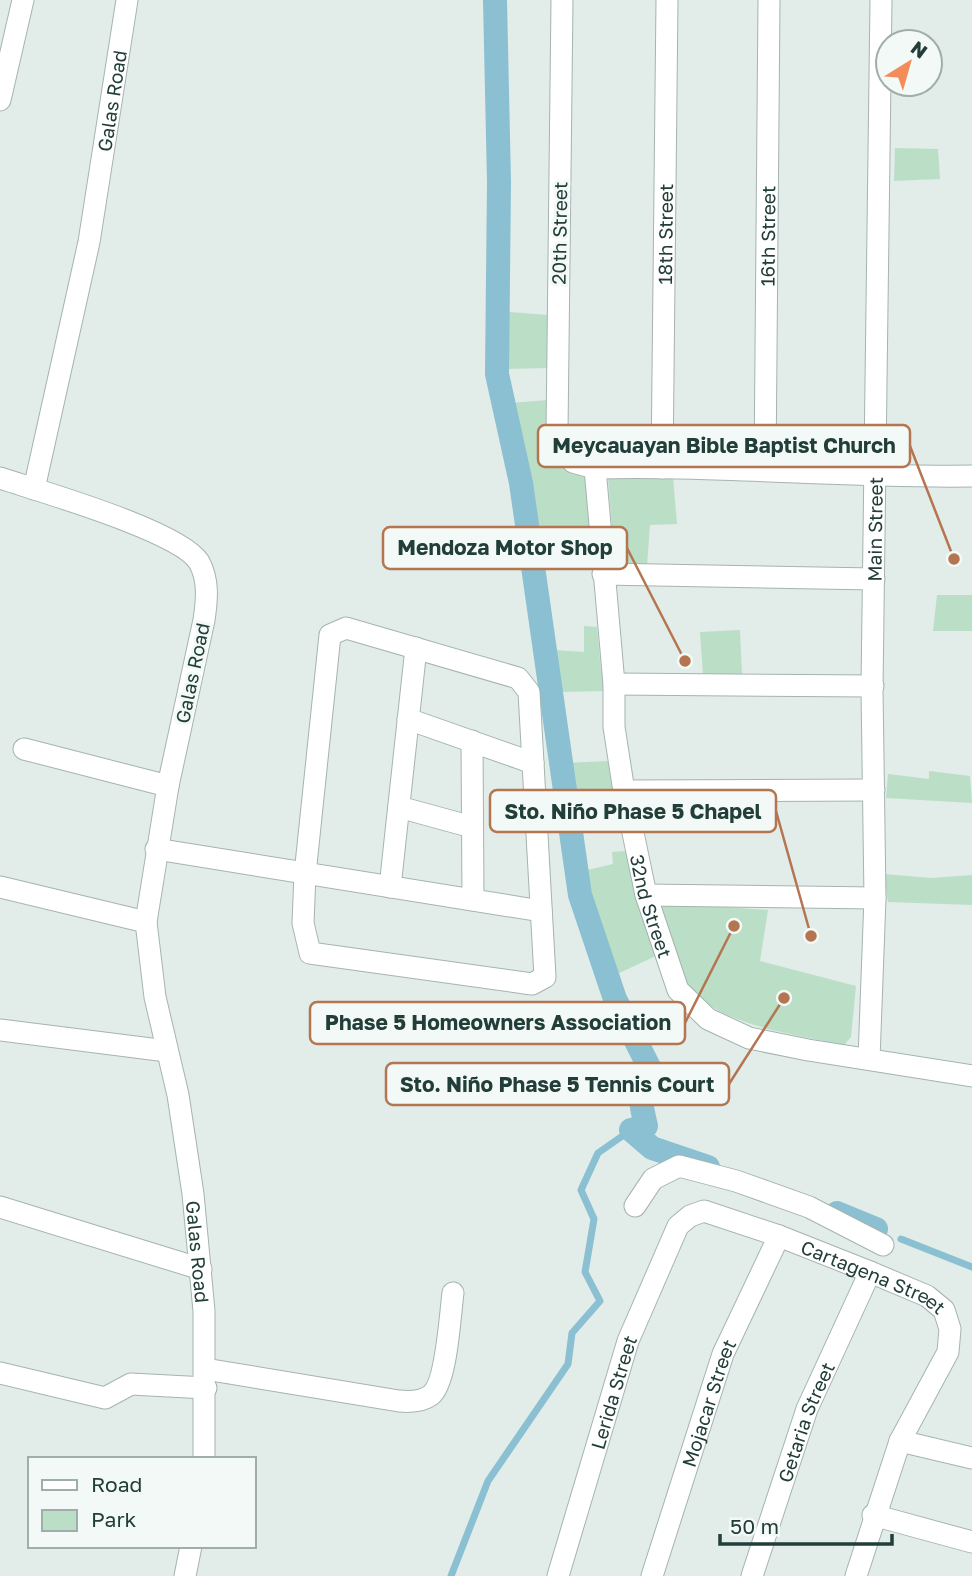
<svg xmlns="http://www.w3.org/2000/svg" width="972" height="1576" viewBox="0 0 972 1576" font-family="'Golos Text',sans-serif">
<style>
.green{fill:#bbdec7}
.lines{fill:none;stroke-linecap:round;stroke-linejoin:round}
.stream{stroke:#8ac0d1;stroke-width:7}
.canal{stroke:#8ac0d1;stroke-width:24}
.street-casing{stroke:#a5b4b1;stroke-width:23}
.street{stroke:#fff;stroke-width:21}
.labels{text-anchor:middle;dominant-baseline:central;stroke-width:6;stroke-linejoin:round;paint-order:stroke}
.street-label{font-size:19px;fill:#223e39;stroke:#f3f9f6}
.leader{fill:none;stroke:#b47551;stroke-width:2.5}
.callout-dot{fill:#b47551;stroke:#f3f9f6;stroke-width:2.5}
.callout{fill:#f3f9f6;stroke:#b47551;stroke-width:2.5}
.callout-label{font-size:21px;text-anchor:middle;font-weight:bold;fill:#223e39}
</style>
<rect width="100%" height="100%" fill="#e2ece9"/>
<path class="green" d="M 895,148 L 938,149 L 940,179 L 894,181 Z
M 509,312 L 548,315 L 547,368 L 509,369 Z
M 548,400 L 588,473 L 592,541 L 573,544 L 574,559 L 537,560 L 510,403 Z
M 673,477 L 677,524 L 650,525 L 647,566 L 615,568 L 608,478 Z
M 937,595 L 972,595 L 972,631 L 933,631 Z
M 584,626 L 597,627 L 601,671 L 607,681 L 607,691 L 558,692 L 555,650 L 584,652 Z
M 740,630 L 742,675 L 703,675 L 700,632 Z
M 608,761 L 619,828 L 579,832 L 565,763 Z
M 929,771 L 970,776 L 972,803 L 886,798 L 888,774 L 929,779 Z
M 627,851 L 658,955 L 600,982 L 579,872 L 613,864 L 612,852 Z
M 884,874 L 931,878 L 972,875 L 972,905 L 888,902 Z
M 657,902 L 768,910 L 760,961 L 856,986 L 851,1037 L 844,1045 C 800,1035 711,1025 687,983 C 673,960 666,928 657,902 Z"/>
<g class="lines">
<path class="stream" d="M 901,1239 L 972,1267
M 451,1576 L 488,1481 L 568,1364 L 572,1333 L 600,1301 L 585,1272 L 594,1219 L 581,1190 L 598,1153 L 631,1130"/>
<path class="canal" d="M 495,0 L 499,182 L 497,374 L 521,483 L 580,895 L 615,999 L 650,1069 C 635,1089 641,1103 646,1126 L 631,1130
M 631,1130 L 652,1148 L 708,1167
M 837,1213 L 876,1229"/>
<g class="street-casing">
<g id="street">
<path d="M 562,0 L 557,433 L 573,462 L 595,468 C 721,465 846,478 972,476"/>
<path d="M 0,100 L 23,0"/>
<path id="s1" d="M 595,468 L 614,684 L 614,727 L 623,785 L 646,895 L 678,990 L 708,1019 L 749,1038 L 808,1050 L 972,1076"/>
<path id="s2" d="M 662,468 L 667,0"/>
<path id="s3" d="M 765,470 L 769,0"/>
<path id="s4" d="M 0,478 C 39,491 180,531 199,562 C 209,580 207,600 204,620 L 168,786 L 146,922 L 155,997 L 178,1095 L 193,1194 L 204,1311 L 204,1459"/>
<path id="s5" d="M 34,489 L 89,242 L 127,0"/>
<path d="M 603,574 L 874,579"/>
<path d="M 346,628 L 518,678 L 529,692 L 545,977 L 532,984 L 310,953 L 303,923 L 305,874 L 330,635 Z"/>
<path d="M 614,684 L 873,686"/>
<path d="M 408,719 L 533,763"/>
<path d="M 472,741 L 473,900"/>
<path d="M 24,749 L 168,786"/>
<path d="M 624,791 L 874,790"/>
<path d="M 399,807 L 472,827"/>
<path d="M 156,849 L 541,911"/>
<path d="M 0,887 L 146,922"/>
<path d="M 390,887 L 416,648"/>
<path d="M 646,895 L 875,898"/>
<path d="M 0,1030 L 167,1051"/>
<path id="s6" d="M 869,1059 L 875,898 L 872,689 L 881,0"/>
<path d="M 635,1206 L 653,1179 L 679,1166 L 736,1181 L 809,1207 L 883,1245"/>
<path d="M 0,1207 L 201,1269"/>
<path d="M 205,1369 L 399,1401 C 410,1402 422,1402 431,1395 C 447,1382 450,1314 453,1293"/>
<path d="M 0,1373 L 105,1398 L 131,1384 L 206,1388"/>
<path d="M 900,1441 L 972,1458"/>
<path d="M 873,1515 L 972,1542"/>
<path d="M 185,1576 L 191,1546"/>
<path id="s7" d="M 558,1576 L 628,1341 L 678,1226 L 690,1216 L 704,1211 L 779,1236 L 870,1272 L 927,1296 L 944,1310 L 950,1329 L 948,1352 L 900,1441 L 856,1576"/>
<path id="s8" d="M 652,1576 L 723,1354 L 779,1236"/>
<path id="s9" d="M 752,1576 L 807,1409 L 870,1272"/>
</g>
</g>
<use href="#street" class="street"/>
</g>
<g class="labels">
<g class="street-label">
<text stroke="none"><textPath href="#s5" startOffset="396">Galas Road</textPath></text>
<text transform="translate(559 233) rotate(-89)">20th Street</text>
<text stroke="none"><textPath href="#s2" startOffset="234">18th Street</textPath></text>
<text stroke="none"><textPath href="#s3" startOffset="234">16th Street</textPath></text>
<text stroke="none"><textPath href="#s6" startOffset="530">Main Street</textPath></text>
<text transform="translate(192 673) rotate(-78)">Galas Road</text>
<text stroke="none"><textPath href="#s1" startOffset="443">32nd Street</textPath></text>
<text stroke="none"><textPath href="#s4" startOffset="919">Galas Road</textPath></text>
<text stroke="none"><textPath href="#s7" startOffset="583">Cartagena Street</textPath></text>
<text stroke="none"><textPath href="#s7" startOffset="192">Lerida Street</textPath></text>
<text stroke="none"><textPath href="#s8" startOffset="182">Mojacar Street</textPath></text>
<text stroke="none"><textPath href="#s9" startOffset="163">Getaria Street</textPath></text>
</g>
</g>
<path class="leader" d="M954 559L910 446M685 661L627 548M811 936L776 811M734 926L685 1023M784 998L729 1084"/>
<g class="callout-dot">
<circle cx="954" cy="559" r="7"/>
<circle cx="685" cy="661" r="7"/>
<circle cx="811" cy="936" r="7"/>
<circle cx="734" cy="926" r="7"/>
<circle cx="784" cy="998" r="7"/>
</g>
<g class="callout">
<rect x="538" y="425" width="372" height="42" rx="7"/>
<rect x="383" y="527" width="244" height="42" rx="7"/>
<rect x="490" y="790" width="286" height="42" rx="7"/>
<rect x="310" y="1002" width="375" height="42" rx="7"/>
<rect x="386" y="1063" width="343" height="42" rx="7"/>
</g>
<g class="callout-label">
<text x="724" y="453">Meycauayan Bible Baptist Church</text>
<text x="505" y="555">Mendoza Motor Shop</text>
<text x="633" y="819">Sto. Niño Phase 5 Chapel</text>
<text x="498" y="1030">Phase 5 Homeowners Association</text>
<text x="557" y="1092">Sto. Niño Phase 5 Tennis Court</text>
</g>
<rect x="28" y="1457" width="228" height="91" fill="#f3f9f6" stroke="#9faeaa" stroke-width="2"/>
<rect x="42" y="1480" width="35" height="10" fill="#ffffff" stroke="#9faeaa" stroke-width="2"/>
<text x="91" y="1492" font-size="21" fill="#223e39">Road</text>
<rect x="42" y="1510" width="35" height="21" fill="#bbdec7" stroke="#9faeaa" stroke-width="2"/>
<text x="91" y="1527" font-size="21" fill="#223e39">Park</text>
<g transform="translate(909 63) rotate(37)"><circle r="33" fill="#f3f9f6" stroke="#9faeaa" stroke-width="2"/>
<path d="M0-5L12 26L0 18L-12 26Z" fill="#f28d5b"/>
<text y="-10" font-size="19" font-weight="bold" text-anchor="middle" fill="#223e39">N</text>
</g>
<path d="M720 1534v10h172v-10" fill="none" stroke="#223e39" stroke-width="3.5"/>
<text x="730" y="1534" font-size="21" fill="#223e39" stroke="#f3f9f6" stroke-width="5" paint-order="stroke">50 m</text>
</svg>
